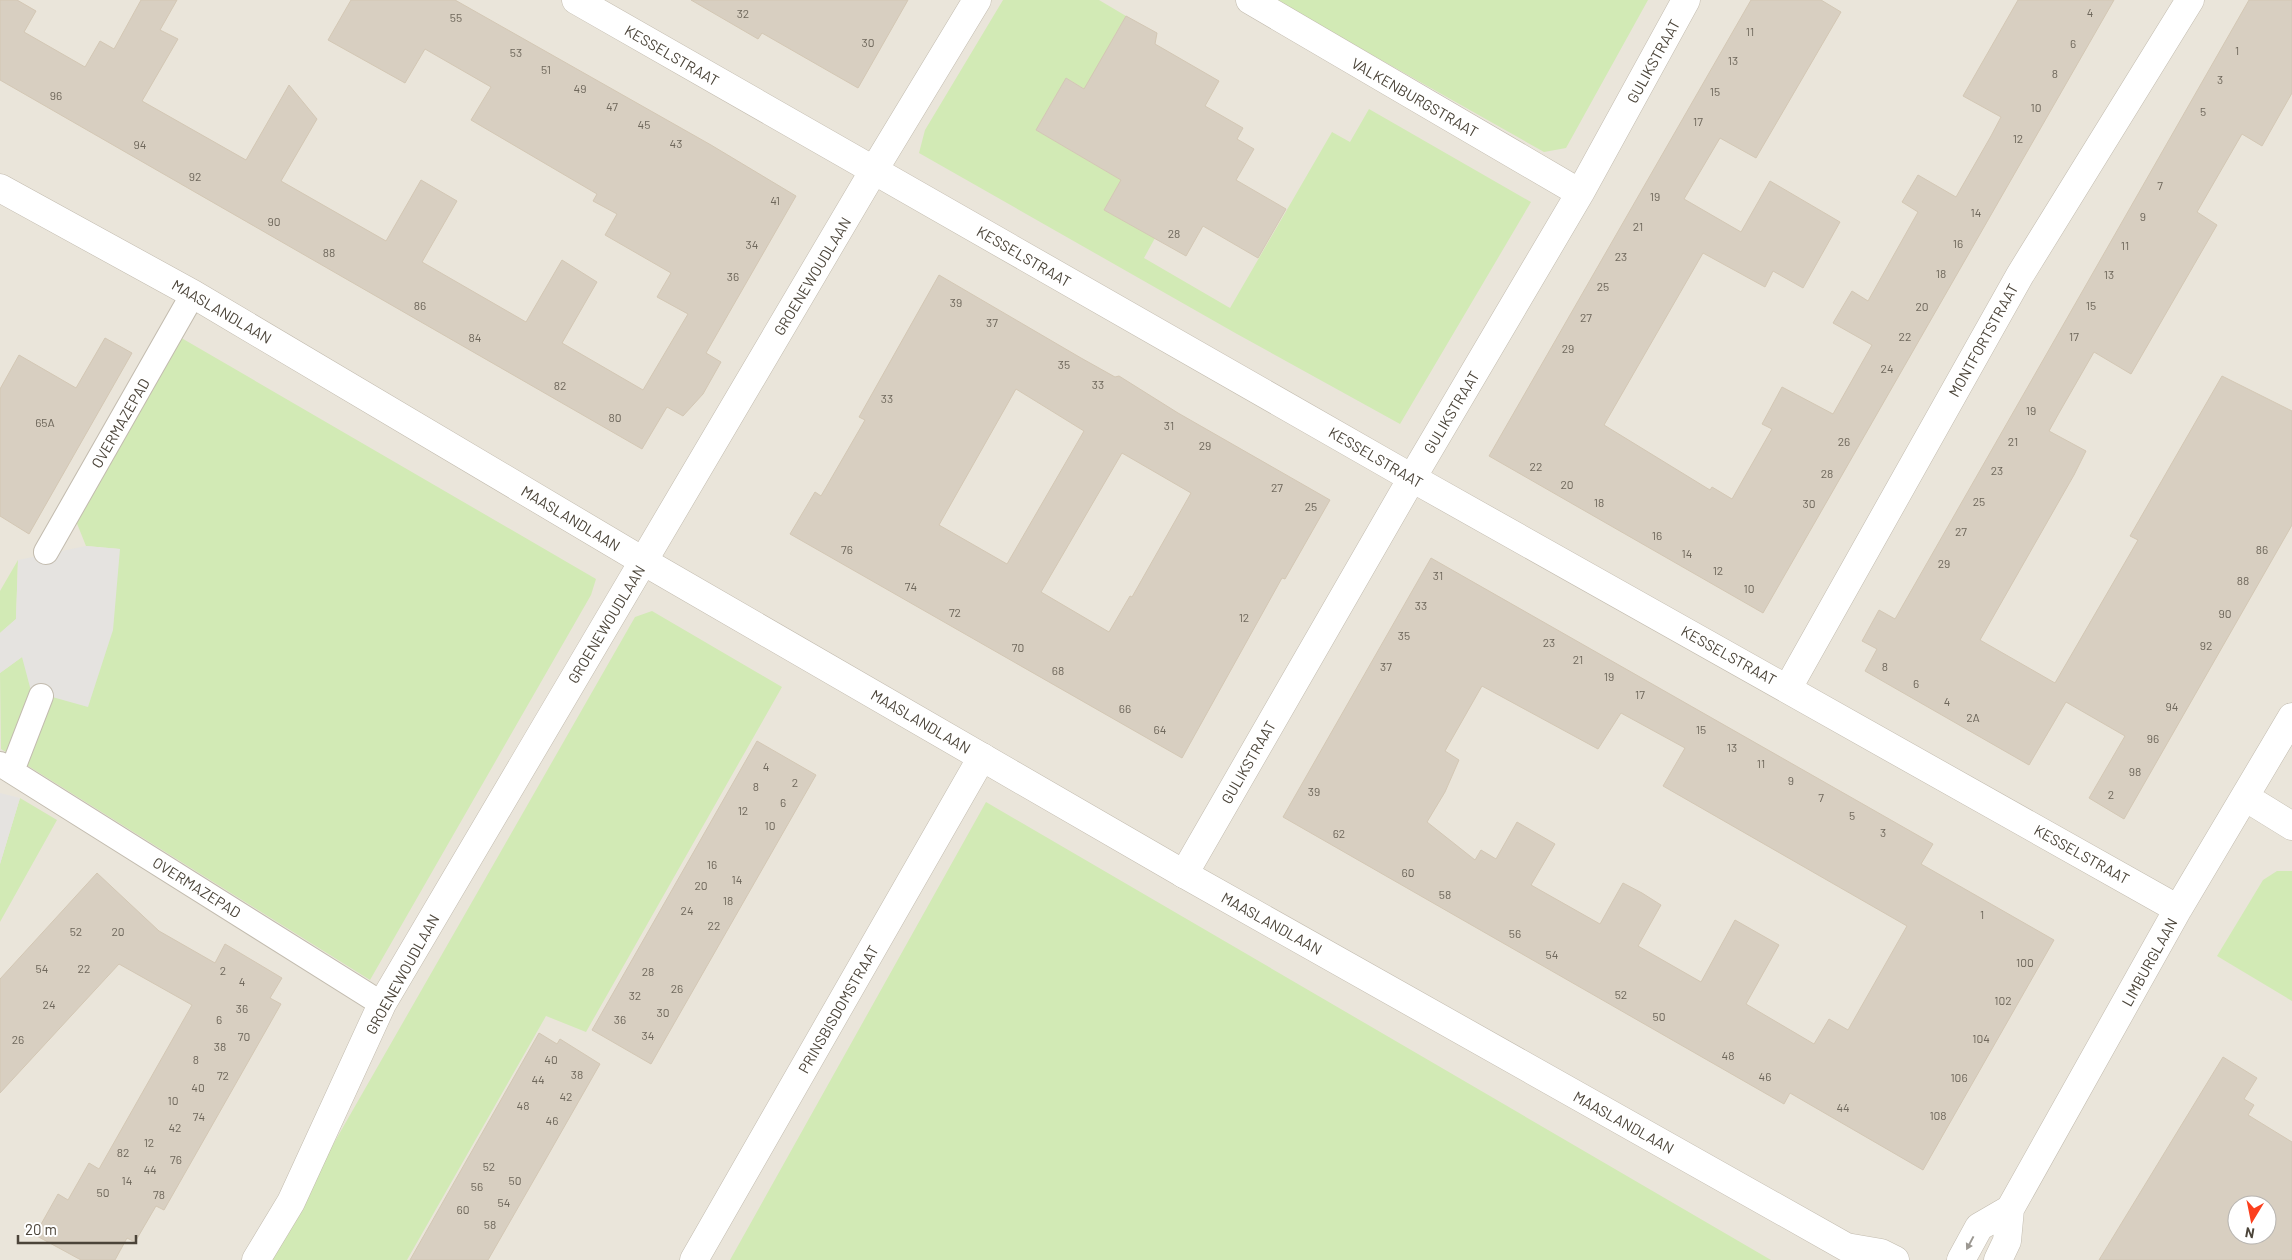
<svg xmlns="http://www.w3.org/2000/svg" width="2292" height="1260" viewBox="0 0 2292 1260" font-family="Barlow,sans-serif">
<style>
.residential{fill:#eae5da;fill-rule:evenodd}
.green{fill:#d2eab5}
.parking{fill:#e5e3e0}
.building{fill:#d8cfc1;stroke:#d3c7b4;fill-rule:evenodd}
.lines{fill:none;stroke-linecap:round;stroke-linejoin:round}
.pedestrian-casing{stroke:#c2bbae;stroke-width:26}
.minor-casing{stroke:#c2bbae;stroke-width:29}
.tertiary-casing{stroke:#c2bbae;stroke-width:29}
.pedestrian{stroke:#fff;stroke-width:24}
.minor{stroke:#fff;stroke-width:28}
.tertiary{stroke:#fff;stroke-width:28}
.oneway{fill:#9c9892}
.labels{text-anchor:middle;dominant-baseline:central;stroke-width:4;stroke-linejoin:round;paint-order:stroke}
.number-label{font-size:12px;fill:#6e675b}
.street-label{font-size:15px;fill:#4b4439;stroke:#fff}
</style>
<rect width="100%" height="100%" fill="#f6f3ec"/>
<path class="residential" d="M 0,0 L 2292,0 L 2292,1260 L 0,1260 ZM 2237,1205 L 2267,1205 L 2267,1235 L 2237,1235 Z"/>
<path class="green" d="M 1003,0 L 1099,0 L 1126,16 L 1112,40 L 1093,94 L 1066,78 L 1036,130 L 1121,180 L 1104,210 L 1155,238 L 1144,258 L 1230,308 L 1332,132 L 1350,142 L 1369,109 L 1531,202 L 1400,424 L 1237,334 L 919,153 L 925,130 Z
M 1275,0 L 1648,0 L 1566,148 L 1544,152 Z
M 178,336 L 596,579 L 591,595 L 370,980 L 1,749 L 0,673 L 22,657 L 120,549 L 86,546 L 76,521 Z
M 18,560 L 16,619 L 0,633 L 0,591 Z
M 652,611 L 782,687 L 586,1032 L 546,1016 L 407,1260 L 267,1260 L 635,617 Z
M 20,798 L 57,820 L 0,922 L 0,864 Z
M 986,802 L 1771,1260 L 730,1260 Z
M 2277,871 L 2292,871 L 2292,1001 L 2217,956 L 2263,880 Z"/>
<path class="parking" d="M 86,546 L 120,549 L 113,630 L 88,707 L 31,691 L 22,657 L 0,673 L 0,633 L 16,619 L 18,560 Z
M 0,793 L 20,798 L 0,864 Z"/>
<path class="building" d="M 0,0 L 17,0 L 36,11 L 24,32 L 85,67 L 100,41 L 114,49 L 141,0 L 177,0 L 160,30 L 178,39 L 142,101 L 246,160 L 289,85 L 317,119 L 281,181 L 386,241 L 421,180 L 457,201 L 422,262 L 526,322 L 562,260 L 597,282 L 562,343 L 643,390 L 688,314 L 657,297 L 671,273 L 605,235 L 617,214 L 593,201 L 597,194 L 471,120 L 491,87 L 425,49 L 405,83 L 328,40 L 351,0 L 455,0 L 711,145 L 796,196 L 706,353 L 721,362 L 703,394 L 683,416 L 667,407 L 642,449 L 0,80 Z
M 691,0 L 908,0 L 858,88 L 762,33 L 758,39 Z
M 1751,0 L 1821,0 L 1841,12 L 1756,158 L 1720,138 L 1684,199 L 1741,232 L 1770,181 L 1840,222 L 1803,288 L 1773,271 L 1765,287 L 1703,253 L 1604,425 L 1710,490 L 1712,487 L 1732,499 L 1772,429 L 1762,424 L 1782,387 L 1833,414 L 1872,345 L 1833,323 L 1852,291 L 1868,301 L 1918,212 L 1902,202 L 1918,175 L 1956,197 L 1991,136 L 2001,117 L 1963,96 L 2018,0 L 2114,0 L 1763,613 L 1489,456 Z
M 2249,0 L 2292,0 L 2292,93 L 2262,146 L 2242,134 L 2197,212 L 2217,225 L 2131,374 L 2094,352 L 2059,413 L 2049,431 L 2086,451 L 2074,475 L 1980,640 L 2055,683 L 2138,540 L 2130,536 L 2222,376 L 2292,411 L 2292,525 L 2124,819 L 2089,798 L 2125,736 L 2066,702 L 2029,765 L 1865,671 L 1877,649 L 1862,641 L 1879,610 L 1895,619 Z
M 1126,16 L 1157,33 L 1155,44 L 1219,81 L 1205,106 L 1243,128 L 1237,139 L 1254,149 L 1236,180 L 1286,209 L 1258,258 L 1203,226 L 1186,256 L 1104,210 L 1121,180 L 1036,130 L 1066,78 L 1084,89 Z
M 939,275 L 1081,358 L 1115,377 L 1119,376 L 1178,413 L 1330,500 L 1285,579 L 1282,578 L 1182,758 L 790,534 L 815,492 L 821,496 L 865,420 L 859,417 ZM 1016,389 L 1084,431 L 1007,564 L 939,525 ZM 1122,453 L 1191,493 L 1132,597 L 1130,596 L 1109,632 L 1041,592 Z
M 105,338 L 132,353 L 29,534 L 0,516 L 0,389 L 19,355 L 76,388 Z
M 1431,558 L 1933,844 L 1921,864 L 2054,940 L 1923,1170 L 1790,1093 L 1784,1104 L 1283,817 ZM 1482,686 L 1598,749 L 1621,713 L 1685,748 L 1663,786 L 1907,926 L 1848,1030 L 1829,1019 L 1814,1044 L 1746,1004 L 1779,945 L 1735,920 L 1701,982 L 1638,946 L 1661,905 L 1642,893 L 1623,883 L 1600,924 L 1531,885 L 1555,844 L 1517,822 L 1496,859 L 1481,850 L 1475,860 L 1427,822 L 1445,792 L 1459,760 L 1445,751 Z
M 757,741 L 816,775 L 651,1064 L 592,1030 Z
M 97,873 L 159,931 L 215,963 L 225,944 L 282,978 L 270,998 L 281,1004 L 164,1210 L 156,1206 L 135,1242 L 127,1238 L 115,1260 L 81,1260 L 35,1235 L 58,1194 L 68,1200 L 89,1163 L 99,1169 L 192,1005 L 119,964 L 0,1093 L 0,979 Z
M 539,1033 L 557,1044 L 560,1039 L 600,1064 L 543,1164 L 488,1260 L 410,1260 Z
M 2223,1057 L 2257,1078 L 2244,1099 L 2254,1105 L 2248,1115 L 2292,1142 L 2292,1260 L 2099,1260 ZM 2237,1205 L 2267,1205 L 2267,1235 L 2237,1235 Z"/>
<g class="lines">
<g class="pedestrian-casing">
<path id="pedestrian" d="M 46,552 L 193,294
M 0,764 L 382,1004
M 12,771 L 41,696"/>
</g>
<g class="minor-casing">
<path id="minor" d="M 576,0 L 1412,478 L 2178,909
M 1250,0 L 1580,193
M 1788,688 L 2020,275 L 2190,0
M 2245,797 L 2292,826
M 1184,874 L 1412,478 L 1580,193 L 1686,0
M 256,1260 L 291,1202 L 382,1004 L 874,170 L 977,0
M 694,1260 L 982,757
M 1961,1260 L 1979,1227 L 2010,1209
M 1998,1260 L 2007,1241 L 2010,1209 L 2178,909 L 2292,717"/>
</g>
<g class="tertiary-casing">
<path id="tertiary" d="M 0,188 L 193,294 L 643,561 L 1184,874 L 1846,1247 L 1881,1253 L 1895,1260"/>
</g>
<use href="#pedestrian" class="pedestrian"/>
<use href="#minor" class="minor"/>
<use href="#tertiary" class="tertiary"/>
</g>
<defs><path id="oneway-solid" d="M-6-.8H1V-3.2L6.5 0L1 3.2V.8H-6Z" transform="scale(1.25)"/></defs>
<use class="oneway" href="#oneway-solid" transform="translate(1970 1243) rotate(118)"/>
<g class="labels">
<g class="number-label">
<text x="2090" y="12">4</text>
<text x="743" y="13">32</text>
<text x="456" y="17">55</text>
<text x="1750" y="31">11</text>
<text x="868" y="42">30</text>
<text x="2073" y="43">6</text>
<text x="2237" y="50">1</text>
<text x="516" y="52">53</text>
<text x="1733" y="60">13</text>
<text x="546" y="69">51</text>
<text x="2055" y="73">8</text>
<text x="2220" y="79">3</text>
<text x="580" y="88">49</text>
<text x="1715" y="91">15</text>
<text x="56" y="95">96</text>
<text x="612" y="106">47</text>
<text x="2036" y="107">10</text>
<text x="2203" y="111">5</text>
<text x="1698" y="121">17</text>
<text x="644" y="124">45</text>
<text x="2018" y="138">12</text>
<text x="676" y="143">43</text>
<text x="140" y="144">94</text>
<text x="195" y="176">92</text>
<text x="2160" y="185">7</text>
<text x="1655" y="196">19</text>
<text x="775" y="200">41</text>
<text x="1976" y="212">14</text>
<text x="2143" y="216">9</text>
<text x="274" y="221">90</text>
<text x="1638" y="226">21</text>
<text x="1174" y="233">28</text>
<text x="1958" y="243">16</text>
<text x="752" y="244">34</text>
<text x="2125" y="245">11</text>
<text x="329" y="252">88</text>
<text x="1621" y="256">23</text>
<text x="1941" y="273">18</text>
<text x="2109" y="274">13</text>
<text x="733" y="276">36</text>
<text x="1603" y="286">25</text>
<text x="956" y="302">39</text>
<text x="420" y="305">86</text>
<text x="2091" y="305">15</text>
<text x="1922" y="306">20</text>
<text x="1586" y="317">27</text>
<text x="992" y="322">37</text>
<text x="1905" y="336">22</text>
<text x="2074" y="336">17</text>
<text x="475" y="337">84</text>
<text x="1568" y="348">29</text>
<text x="1064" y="364">35</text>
<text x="1887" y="368">24</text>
<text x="1098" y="384">33</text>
<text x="560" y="385">82</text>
<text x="887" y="398">33</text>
<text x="2031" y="410">19</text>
<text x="615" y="417">80</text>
<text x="45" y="422">65A</text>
<text x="1169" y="425">31</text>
<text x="1844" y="441">26</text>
<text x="2013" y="441">21</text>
<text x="1205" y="445">29</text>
<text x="1536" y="466">22</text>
<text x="1997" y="470">23</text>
<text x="1827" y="473">28</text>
<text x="1567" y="484">20</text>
<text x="1277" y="487">27</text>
<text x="1979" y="501">25</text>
<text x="1599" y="502">18</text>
<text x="1809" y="503">30</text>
<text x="1311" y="506">25</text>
<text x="1961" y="531">27</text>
<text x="1657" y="535">16</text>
<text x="847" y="549">76</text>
<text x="2262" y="549">86</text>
<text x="1687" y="553">14</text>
<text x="1944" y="563">29</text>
<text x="1718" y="570">12</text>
<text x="1438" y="575">31</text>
<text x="2243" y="580">88</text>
<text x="911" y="586">74</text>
<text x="1749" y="588">10</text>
<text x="1421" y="605">33</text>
<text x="955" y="612">72</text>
<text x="2225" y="613">90</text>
<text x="1244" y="617">12</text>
<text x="1404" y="635">35</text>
<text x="1549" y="642">23</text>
<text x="2206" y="645">92</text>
<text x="1018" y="647">70</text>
<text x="1578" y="659">21</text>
<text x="1386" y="666">37</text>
<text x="1885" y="666">8</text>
<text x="1058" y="670">68</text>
<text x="1609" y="676">19</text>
<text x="1916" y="683">6</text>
<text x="1640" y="694">17</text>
<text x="1947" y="701">4</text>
<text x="2172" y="706">94</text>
<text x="1125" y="708">66</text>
<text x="1973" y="717">2A</text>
<text x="1160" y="729">64</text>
<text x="1701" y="729">15</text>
<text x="2153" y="738">96</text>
<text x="1732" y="747">13</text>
<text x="1761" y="763">11</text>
<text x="766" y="766">4</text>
<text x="2135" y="771">98</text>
<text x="1791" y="780">9</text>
<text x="795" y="782">2</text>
<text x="756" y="786">8</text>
<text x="1314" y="791">39</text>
<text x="2111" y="794">2</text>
<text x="1821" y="797">7</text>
<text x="783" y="802">6</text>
<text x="743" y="810">12</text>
<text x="1852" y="815">5</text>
<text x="770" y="825">10</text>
<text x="1883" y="832">3</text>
<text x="1339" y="833">62</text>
<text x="712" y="864">16</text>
<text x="1408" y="872">60</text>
<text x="737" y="879">14</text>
<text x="701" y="885">20</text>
<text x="1445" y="894">58</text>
<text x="728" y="900">18</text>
<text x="687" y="910">24</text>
<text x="1982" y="914">1</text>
<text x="714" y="925">22</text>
<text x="76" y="931">52</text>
<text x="118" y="931">20</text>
<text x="1515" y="933">56</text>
<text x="1552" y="954">54</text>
<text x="2025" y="962">100</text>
<text x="42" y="968">54</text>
<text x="84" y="968">22</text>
<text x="223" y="970">2</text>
<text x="648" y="971">28</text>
<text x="242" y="981">4</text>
<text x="677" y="988">26</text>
<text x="1621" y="994">52</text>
<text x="635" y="995">32</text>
<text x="2003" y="1000">102</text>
<text x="49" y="1004">24</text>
<text x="242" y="1008">36</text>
<text x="663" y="1012">30</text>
<text x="1659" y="1016">50</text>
<text x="219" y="1019">6</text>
<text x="620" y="1019">36</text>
<text x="648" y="1035">34</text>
<text x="244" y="1036">70</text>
<text x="1981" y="1038">104</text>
<text x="18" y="1039">26</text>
<text x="220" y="1046">38</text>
<text x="1728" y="1055">48</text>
<text x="196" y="1059">8</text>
<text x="551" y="1059">40</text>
<text x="577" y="1074">38</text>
<text x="223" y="1075">72</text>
<text x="1765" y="1076">46</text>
<text x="1959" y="1077">106</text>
<text x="538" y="1079">44</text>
<text x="198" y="1087">40</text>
<text x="566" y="1096">42</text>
<text x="173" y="1100">10</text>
<text x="523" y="1105">48</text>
<text x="1843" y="1107">44</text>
<text x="1938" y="1115">108</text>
<text x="199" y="1116">74</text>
<text x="552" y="1120">46</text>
<text x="175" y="1127">42</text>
<text x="149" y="1142">12</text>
<text x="123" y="1152">82</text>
<text x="176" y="1159">76</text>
<text x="489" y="1166">52</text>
<text x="150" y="1169">44</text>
<text x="127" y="1180">14</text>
<text x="515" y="1180">50</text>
<text x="477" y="1186">56</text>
<text x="103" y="1192">50</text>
<text x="159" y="1194">78</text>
<text x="504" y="1202">54</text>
<text x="463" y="1209">60</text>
<text x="490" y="1224">58</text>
</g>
<g class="street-label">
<text transform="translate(672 55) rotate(30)">KESSELSTRAAT</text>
<text transform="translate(1653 61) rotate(-61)">GULIKSTRAAT</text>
<text transform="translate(1415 97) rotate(30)">VALKENBURGSTRAAT</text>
<text transform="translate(1024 256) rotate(30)">KESSELSTRAAT</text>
<text transform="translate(812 276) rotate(-59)">GROENEWOUDLAAN</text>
<text transform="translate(222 311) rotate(30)">MAASLANDLAAN</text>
<text transform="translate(1983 340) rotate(-61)">MONTFORTSTRAAT</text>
<text transform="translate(1451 412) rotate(-59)">GULIKSTRAAT</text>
<text transform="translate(120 423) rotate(-60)">OVERMAZEPAD</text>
<text transform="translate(1376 457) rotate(30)">KESSELSTRAAT</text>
<text transform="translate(571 518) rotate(31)">MAASLANDLAAN</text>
<text transform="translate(606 624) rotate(-59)">GROENEWOUDLAAN</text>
<text transform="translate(1729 655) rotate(29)">KESSELSTRAAT</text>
<text transform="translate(921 721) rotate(30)">MAASLANDLAAN</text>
<text transform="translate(1248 762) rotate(-60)">GULIKSTRAAT</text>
<text transform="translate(2082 854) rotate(29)">KESSELSTRAAT</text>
<text transform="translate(197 887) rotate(32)">OVERMAZEPAD</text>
<text transform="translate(1272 923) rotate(29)">MAASLANDLAAN</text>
<text transform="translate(2149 962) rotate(-61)">LIMBURGLAAN</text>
<text transform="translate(402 974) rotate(-61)">GROENEWOUDLAAN</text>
<text transform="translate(838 1009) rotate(-60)">PRINSBISDOMSTRAAT</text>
<text transform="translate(1624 1122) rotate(29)">MAASLANDLAAN</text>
</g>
</g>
<g transform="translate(2252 1220) rotate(190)"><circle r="24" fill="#ffffff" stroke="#b7b4b0"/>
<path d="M0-4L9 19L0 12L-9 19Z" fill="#fc3f1d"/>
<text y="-8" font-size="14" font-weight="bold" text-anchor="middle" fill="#4b4439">N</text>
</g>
<path d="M18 1235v8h118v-8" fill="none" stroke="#4b4439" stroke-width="2.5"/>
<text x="25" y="1235" font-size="15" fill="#4b4439" stroke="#ffffff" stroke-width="4" paint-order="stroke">20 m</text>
</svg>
